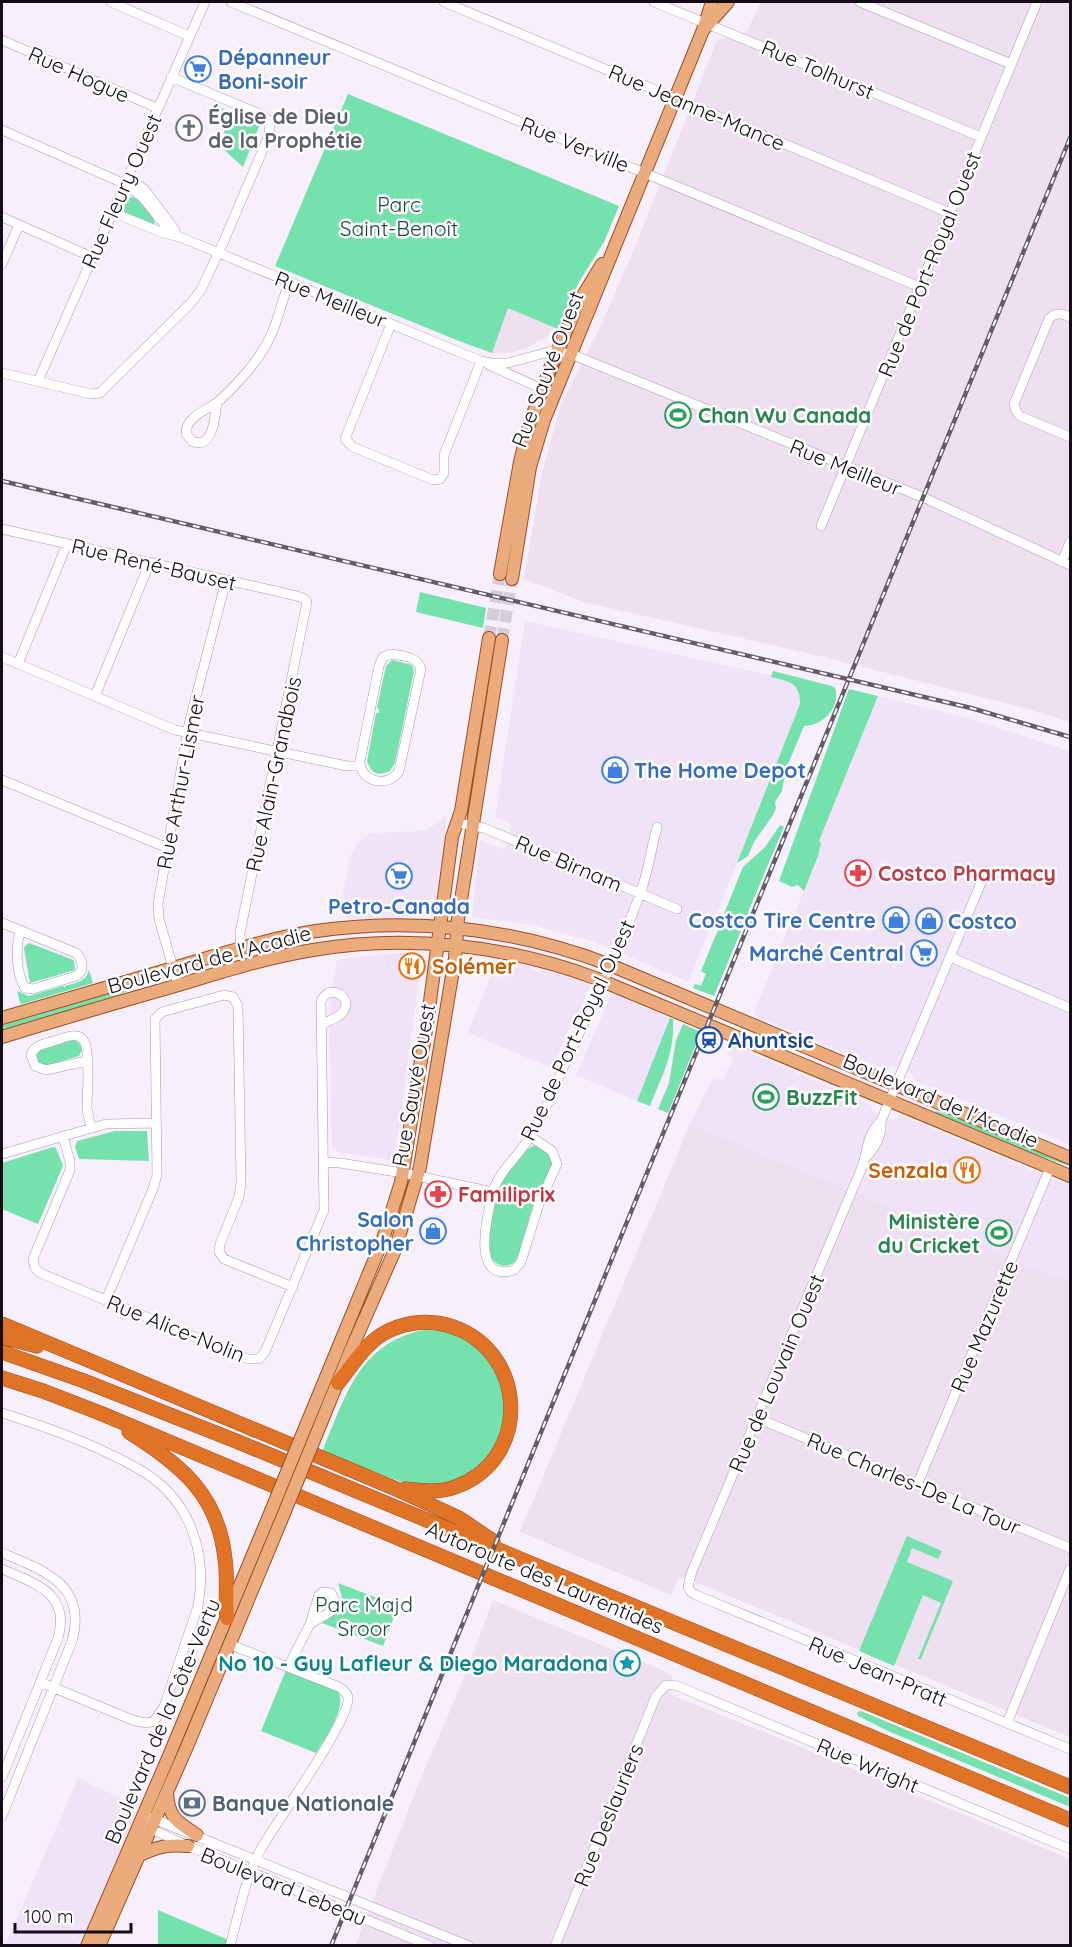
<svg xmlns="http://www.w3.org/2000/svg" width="1072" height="1947" viewBox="0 0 1072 1947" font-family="Quicksand,sans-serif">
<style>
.commercial{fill:#f0e3f7}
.industrial{fill:#eedff1}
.green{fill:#75e1ad}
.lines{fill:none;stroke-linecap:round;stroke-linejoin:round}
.major-tunnel{stroke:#d6cdda;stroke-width:12;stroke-dasharray:12 6;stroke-linecap:butt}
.minor-casing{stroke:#ab96b4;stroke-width:10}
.major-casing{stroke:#994f21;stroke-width:14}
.highway-casing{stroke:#994f21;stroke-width:15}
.minor{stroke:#fff;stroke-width:9}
.major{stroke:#ecab7d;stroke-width:12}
.highway{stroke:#e07326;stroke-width:14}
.rail-casing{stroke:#645c67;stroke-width:4.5}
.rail{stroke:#fff;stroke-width:2;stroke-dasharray:7;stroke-linecap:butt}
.major-bridge-casing{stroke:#994f21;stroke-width:14;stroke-linecap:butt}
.major-bridge{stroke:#ecab7d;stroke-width:12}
.labels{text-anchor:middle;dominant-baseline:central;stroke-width:5;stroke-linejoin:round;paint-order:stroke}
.shop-label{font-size:21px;font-weight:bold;fill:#366cbe;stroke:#fff;text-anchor:start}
.street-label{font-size:21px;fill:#140d17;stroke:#fff}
.worship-label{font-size:21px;font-weight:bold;fill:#5b616d;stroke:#fff;text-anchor:start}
.park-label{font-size:21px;fill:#1a4934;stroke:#fff}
.leisure-label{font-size:21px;font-weight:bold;fill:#27864d;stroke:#fff;text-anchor:start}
.health-label{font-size:21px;font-weight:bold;fill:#be3a42;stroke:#fff;text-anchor:start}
.food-label{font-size:21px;font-weight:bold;fill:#c56008;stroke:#fff;text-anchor:start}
.transit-label{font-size:21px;font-weight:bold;fill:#164399;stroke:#fff;text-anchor:start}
.culture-label{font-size:21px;font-weight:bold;fill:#0d838f;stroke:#fff;text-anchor:end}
.service-label{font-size:21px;font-weight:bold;fill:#4e5e75;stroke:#fff;text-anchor:start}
</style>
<rect width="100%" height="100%" fill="#f8effc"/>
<path class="commercial" d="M 525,621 L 811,684 L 688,982 L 595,942 L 529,924 L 472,917 L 480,840 L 505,850 L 512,824 L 495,817 Z
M 878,696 L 958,715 L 1070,751 L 1070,1145 L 914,1080 L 912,1074 L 891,1065 L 886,1070 L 753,1015 L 818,856 L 819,842 Z
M 446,816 L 445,833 L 435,899 L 430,899 L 430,916 L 346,919 L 343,892 L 352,852 L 354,852 L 356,844 L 371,833 L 426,831 Z
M 404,953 L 419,954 L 422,958 L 395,1157 L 391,1160 L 337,1152 L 332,1148 L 329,1009 L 337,960 L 365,956 Z
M 488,958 L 530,966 L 530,968 L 539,972 L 541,969 L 552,972 L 579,980 L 590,986 L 574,1024 L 571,1023 L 552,1068 L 468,1033 L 493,970 L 485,967 Z
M 612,993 L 670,1018 L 637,1101 L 576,1075 Z
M 731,1044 L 871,1105 L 873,1111 L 895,1120 L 900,1115 L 1070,1186 L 1070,1281 L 1026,1266 L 1002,1254 L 690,1124 L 713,1078 L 723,1081 L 733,1058 L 727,1055 Z
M 78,1778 L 138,1806 L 85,1934 L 77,1945 L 5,1945 Z"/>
<path class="industrial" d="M 760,2 L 1070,2 L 1070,722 L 1025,708 L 828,658 L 584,602 L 524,579 L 542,472 L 561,405 L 600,327 L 634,250 L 717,40 L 747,32 Z
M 508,308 L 530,316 L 554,327 L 548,336 L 527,348 L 510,353 L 492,353 Z
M 690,1124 L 1002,1254 L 1026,1266 L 1070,1281 L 1070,1737 L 703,1585 L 679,1577 L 671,1595 L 520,1532 Z
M 493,1600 L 664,1671 L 672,1676 L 671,1695 L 784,1740 L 1070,1859 L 1070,1945 L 355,1946 L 421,1778 L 457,1695 Z"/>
<path class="green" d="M 348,94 L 619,206 L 604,242 L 579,282 L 558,329 L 508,308 L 492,353 L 459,341 L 275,266 Z
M 214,105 L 260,124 L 243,167 L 222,148 L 224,141 L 228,137 L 224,133 L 226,120 L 214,118 L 208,111 Z
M 131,197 C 141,199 152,214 155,223 L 153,225 L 124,213 C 124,207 124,202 131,197 Z
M 420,592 L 486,608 L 483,628 L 416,612 Z
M 392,660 L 412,665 L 414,671 L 395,763 L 389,772 L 378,774 L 372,771 L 367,762 L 376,713 L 379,713 L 379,709 L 377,708 L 386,666 Z
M 773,671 L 832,686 L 835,688 C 841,707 823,726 804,726 L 786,769 L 782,791 L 775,802 L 776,808 L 773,815 L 754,842 L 748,856 L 737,863 L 800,704 C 800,682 790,682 771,677 Z
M 849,689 L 878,696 L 819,841 L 821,843 L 818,856 L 804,891 L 798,885 L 792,887 L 779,881 Z
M 780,825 L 784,827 L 743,924 L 723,916 L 743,867 L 765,847 Z
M 722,920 L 742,928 L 714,996 L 693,988 L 695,984 L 701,986 L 706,974 L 701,971 Z
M 29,943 L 71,959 L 74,961 L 75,970 L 30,983 L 24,949 L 25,946 Z
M 89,970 L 93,983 L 22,1004 L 20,1003 L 17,991 L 29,996 L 63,986 L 65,988 L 65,986 C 75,983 86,982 89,970 Z
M 129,988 L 130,990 L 116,996 L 2,1030 L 2,1025 Z
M 670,1018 L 673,1019 C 675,1054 662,1075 650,1106 L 637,1101 Z
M 683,1024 L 701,1032 L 668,1113 L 658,1109 L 669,1083 L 676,1040 Z
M 73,1040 C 80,1042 81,1046 82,1050 L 79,1056 L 45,1066 L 38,1062 L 37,1055 L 41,1049 Z
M 936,1111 L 967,1120 L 1070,1164 L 1070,1166 L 1031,1153 L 935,1113 Z
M 115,1131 L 147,1131 L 149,1161 L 79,1159 L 75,1147 L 77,1141 Z
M 536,1145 L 546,1151 L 553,1160 L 551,1172 L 533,1205 L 517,1260 C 505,1272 489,1264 488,1247 C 487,1236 495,1197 500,1187 C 504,1176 524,1147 536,1145 Z
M 53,1147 L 56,1148 L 63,1166 L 38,1224 L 2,1209 L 2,1163 Z
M 424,1330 L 445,1331 L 480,1345 L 507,1388 L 502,1437 L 478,1469 L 455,1482 L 425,1487 L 404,1483 L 322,1452 C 345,1398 358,1343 424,1330 Z
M 907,1536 L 942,1551 L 938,1559 L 912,1548 L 907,1562 L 953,1581 L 921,1659 L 918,1659 L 941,1603 L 923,1595 L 894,1666 L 859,1651 Z
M 338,1583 L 398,1606 L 383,1646 L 322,1623 L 339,1612 L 343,1601 Z
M 286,1670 L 337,1690 C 349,1705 325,1739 316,1753 L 261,1731 Z
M 861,1711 L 1070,1798 L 1070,1807 L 888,1731 L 858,1716 L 857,1712 Z
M 158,1910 L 231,1941 L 230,1945 L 158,1945 Z"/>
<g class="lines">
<path class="major-tunnel" d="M 489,638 L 500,574
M 502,640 L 512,579"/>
<g class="minor-casing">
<path id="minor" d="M 111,2 L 189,36
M 231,2 L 920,287
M 444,2 L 950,213
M 654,2 L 981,137
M 860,2 L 1011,64
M 2,40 L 157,108
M 2,130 L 125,184 L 142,197 L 164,224 L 176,234
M 125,184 L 137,184 L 145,190 L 175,230
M 112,212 L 163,233 L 180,237 L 481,361 L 491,363 L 508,363 L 552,351 L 571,354 L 927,499 L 1070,565
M 2,217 L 92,257
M 2,264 L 19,225
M 1070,317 C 1062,314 1056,311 1049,319 L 1014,404 L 1016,411 L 1020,416 L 1070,437
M 391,324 L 345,439 L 353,447 L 433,480 L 440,479 L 444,473 L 444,455 L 481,361
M 489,365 L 542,389
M 2,373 L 91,394 L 100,393 L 190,304 L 201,290 L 223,243 L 267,140 C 271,128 272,120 260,114 L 171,77
M 38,381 L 205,2
M 217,403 C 214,417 215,437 201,443 L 193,442 L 186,434 C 185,416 209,410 220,400 C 240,381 260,360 271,335 C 279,318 282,300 289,283
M 821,526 L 1037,2
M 2,529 L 297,596 L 303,598 L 307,602 L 240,933 L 241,948
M 1062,562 L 1070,542
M 391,654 C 403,656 417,656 421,669 L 399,771 C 389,788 360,783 360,761 L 379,666 L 383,657 Z
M 2,657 L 175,730 L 347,766 L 360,766
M 18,664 L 67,544
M 95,696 L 150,562
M 2,780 L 158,844 L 167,847
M 458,823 L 484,828 L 677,909
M 986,871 L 881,1121 C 870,1132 868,1143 865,1157 C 863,1167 858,1177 854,1186 L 691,1574 L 688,1587 L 691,1592 L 696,1595 L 1070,1749
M 2,923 L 76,953 C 83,960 85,971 76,976 L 33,989 L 25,988 C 16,974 15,945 21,930
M 950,957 L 1070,1008
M 178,985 L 159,919 L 158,904 L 189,724 L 226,580
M 87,1061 L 46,1070 L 35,1066 L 31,1055 C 34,1045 44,1044 54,1041 C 61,1039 70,1034 77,1036 C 82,1037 85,1042 86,1046 C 90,1065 87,1090 87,1109 L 91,1128
M 63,1136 L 70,1162 L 70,1170 L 33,1259 L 35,1268 L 40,1273 L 248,1359 L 259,1359 L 265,1352 L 324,1210 L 321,1002 C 325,989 340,989 346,1002 C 346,1017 332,1018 321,1025
M 530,1136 L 552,1151 L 557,1164 L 539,1204 L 521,1262 L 514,1270 C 469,1284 488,1213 493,1192 C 498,1173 515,1159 526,1143 C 533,1133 538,1122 544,1111 C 555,1088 564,1064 576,1040 C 600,989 625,938 643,885 C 649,866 652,846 657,827
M 2,1154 L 106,1124 L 156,1123
M 865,1159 C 875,1147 882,1137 881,1121
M 324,1162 L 340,1163 L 403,1173 L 493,1192
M 106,1300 L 153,1189 L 157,1175 L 155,1019 L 162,1012 L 224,995 L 233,997 L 238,1006 L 241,1183 L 239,1197 L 220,1244 L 219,1252 L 224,1259 L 293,1287
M 2,1413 C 34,1423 66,1434 97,1448 C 116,1457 137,1466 154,1479 C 193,1509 207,1558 198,1606 L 164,1707 L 154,1721 L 147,1723 L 135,1721 L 40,1682
M 757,1418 L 1070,1548
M 917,1485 L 1050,1168
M 2,1553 C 43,1570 88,1585 72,1641 L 2,1816
M 2,1569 C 34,1583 71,1593 58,1638 L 2,1777
M 229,1644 L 339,1687 C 343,1690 347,1692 348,1697 C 352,1718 275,1823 261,1849 C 245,1878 239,1913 230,1946
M 288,1667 L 310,1624 L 319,1595 L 323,1592 L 331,1593 L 335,1600 L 332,1611 L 310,1624
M 1007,1723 L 1070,1569
M 144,1815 L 469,1946
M 147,1827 L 188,1846 L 430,1946
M 555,1946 L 656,1696 L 666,1685 L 675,1685 L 1070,1849"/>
</g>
<g class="major-casing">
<path id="major" d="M 704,29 L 728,2
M 500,574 L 520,462 L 529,425 L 552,363 L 579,302 L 602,264
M 512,579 L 530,467 L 544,420 L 703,30 L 712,2
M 2,1018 C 61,1001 121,983 180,966 C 225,953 270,938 316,931 C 417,917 516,929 610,965 L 1070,1158
M 2,1037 C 57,1020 112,1004 168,988 C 216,974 263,958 313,950 C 407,934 506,945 595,978 L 1070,1176
M 300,1440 L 383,1239 L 401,1182 L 427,1024 L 452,837 L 461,811 L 489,638
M 312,1445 L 350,1352 L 395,1250 L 420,1167 L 455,958 L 458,919 L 502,640
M 167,1794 C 169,1819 178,1822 197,1835
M 138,1856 C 156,1847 168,1844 188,1846
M 87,1946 L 168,1758 L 271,1511
M 99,1946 L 186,1749 L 283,1516"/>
</g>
<g class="highway-casing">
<path id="highway" d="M 2,1324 L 394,1488 L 459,1518 L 493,1541
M 2,1337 L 37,1346
M 2,1352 L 84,1381 L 236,1441 L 1070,1787
M 2,1378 L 43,1391 L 100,1413 L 1070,1820
M 338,1383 C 351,1367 364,1346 381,1335 C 400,1323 425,1319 447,1325 C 527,1347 534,1459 455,1487 C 439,1493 422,1491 405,1489
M 129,1432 C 180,1465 218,1493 225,1559 C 228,1578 225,1598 227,1618"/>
</g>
<use href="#minor" class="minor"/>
<use href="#major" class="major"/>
<use href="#highway" class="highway"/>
<g class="rail-casing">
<path id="rail" d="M 2,481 L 971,708 L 1070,737
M 331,1946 L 1070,138"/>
</g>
<use href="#rail" class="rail"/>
<g class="major-bridge-casing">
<path id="major-bridge" d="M 271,1511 L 300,1440
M 283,1516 L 312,1445"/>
</g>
<use href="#major-bridge" class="major-bridge"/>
</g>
<defs>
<g id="supermarket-ring" transform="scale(1.35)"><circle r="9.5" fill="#fff" stroke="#3f7fe0" stroke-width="1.5"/><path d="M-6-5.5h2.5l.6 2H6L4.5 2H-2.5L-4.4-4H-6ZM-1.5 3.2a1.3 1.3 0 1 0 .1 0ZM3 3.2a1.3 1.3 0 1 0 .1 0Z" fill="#3f7fe0"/></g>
<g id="church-ring" transform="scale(1.35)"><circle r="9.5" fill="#fff" stroke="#6b7280" stroke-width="1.5"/><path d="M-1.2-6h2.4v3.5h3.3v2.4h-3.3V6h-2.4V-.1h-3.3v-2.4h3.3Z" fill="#6b7280"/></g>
<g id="stadium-ring" transform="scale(1.35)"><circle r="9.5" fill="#fff" stroke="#2e9e5b" stroke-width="1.5"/><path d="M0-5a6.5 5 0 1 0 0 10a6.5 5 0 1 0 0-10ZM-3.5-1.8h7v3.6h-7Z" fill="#2e9e5b"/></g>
<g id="shop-ring" transform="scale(1.35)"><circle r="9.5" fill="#fff" stroke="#3f7fe0" stroke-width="1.5"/><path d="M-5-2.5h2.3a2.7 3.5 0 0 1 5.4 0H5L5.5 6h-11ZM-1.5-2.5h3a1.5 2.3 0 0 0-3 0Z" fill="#3f7fe0"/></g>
<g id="pharmacy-ring" transform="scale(1.35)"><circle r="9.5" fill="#fff" stroke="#e0444e" stroke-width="1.5"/><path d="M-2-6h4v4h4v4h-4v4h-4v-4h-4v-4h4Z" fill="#e0444e"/></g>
<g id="restaurant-ring" transform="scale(1.35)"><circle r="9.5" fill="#fff" stroke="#e8710a" stroke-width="1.5"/><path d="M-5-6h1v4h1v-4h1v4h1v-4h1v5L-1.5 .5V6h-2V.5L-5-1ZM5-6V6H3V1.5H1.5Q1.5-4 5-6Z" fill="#e8710a"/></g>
<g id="station-ring" transform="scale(1.35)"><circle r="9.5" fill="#fff" stroke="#1a4fb4" stroke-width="1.5"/><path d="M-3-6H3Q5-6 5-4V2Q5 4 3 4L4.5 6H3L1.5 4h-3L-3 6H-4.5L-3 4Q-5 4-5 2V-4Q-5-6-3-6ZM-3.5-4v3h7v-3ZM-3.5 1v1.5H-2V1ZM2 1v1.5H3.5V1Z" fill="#1a4fb4"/></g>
<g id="sight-ring" transform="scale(1.35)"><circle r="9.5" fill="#fff" stroke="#0f9aa8" stroke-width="1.5"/><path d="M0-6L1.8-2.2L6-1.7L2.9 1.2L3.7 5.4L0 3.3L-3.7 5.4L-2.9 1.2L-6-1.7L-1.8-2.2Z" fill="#0f9aa8"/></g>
<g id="bank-ring" transform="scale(1.35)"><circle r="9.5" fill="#fff" stroke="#5c6f8a" stroke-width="1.5"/><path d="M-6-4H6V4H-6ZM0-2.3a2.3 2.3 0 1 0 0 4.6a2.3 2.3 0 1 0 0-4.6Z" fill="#5c6f8a"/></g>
</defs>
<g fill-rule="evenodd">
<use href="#supermarket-ring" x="198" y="69"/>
<use href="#church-ring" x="189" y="128"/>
<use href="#stadium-ring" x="678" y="415"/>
<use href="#shop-ring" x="615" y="770"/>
<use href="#pharmacy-ring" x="858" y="873"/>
<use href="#supermarket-ring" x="399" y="876"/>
<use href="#shop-ring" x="896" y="920"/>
<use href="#shop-ring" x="929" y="921"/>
<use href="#supermarket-ring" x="924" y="953"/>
<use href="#restaurant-ring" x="412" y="966"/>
<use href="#station-ring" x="709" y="1040"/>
<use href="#stadium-ring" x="766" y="1097"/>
<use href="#restaurant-ring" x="967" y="1170"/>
<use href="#pharmacy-ring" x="438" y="1194"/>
<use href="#shop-ring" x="433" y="1231"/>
<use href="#stadium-ring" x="999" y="1233"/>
<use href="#sight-ring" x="627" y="1663"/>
<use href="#bank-ring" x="192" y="1803"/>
</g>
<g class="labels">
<g class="shop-label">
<text x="218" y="57">Dépanneur<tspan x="218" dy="24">Boni-soir</tspan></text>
<text x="634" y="770">The Home Depot</text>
<text x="399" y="906" text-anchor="middle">Petro-Canada</text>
<text x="876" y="920" text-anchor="end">Costco Tire Centre</text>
<text x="948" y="921">Costco</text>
<text x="904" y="953" text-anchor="end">Marché Central</text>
<text x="414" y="1219" text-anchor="end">Salon<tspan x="414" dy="24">Christopher</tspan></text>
</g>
<g class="street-label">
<text transform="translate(818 69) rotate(23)">Rue Tolhurst</text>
<text transform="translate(79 74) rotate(24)">Rue Hogue</text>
<text transform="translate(697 107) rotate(23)">Rue Jeanne-Mance</text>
<text transform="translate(575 144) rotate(22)">Rue Verville</text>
<text transform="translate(121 191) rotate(-66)">Rue Fleury Ouest</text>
<text transform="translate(929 264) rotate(-68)">Rue de Port-Royal Ouest</text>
<text transform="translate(331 299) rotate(22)">Rue Meilleur</text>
<text transform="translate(547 369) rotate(-69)">Rue Sauvé Ouest</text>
<text transform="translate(846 467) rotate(22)">Rue Meilleur</text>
<text transform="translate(154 564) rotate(13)">Rue René-Bauset</text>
<text transform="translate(273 774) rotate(-78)">Rue Alain-Grandbois</text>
<text transform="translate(180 782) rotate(-79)">Rue Arthur-Lismer</text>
<text transform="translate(569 863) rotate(23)">Rue Birnam</text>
<text transform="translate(209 959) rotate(-15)">Boulevard de l'Acadie</text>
<text transform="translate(577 1030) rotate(-65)">Rue de Port-Royal Ouest</text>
<text transform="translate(413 1085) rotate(-80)">Rue Sauvé Ouest</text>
<text transform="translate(941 1100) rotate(23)">Boulevard de l'Acadie</text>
<text transform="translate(984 1326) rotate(-67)">Rue Mazurette</text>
<text transform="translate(176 1328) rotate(22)">Rue Alice-Nolin</text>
<text transform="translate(776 1373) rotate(-67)">Rue de Louvain Ouest</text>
<text transform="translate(914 1483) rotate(23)">Rue Charles-De La Tour</text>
<text transform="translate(545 1577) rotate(23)">Autoroute des Laurentides</text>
<text transform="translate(878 1671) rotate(23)">Rue Jean-Pratt</text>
<text transform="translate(162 1721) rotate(-67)">Boulevard de la Côte-Vertu</text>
<text transform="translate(868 1765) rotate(23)">Rue Wright</text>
<text transform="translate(608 1815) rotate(-68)">Rue Deslauriers</text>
<text transform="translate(284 1886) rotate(22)">Boulevard Lebeau</text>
</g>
<g class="worship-label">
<text x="208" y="116">Église de Dieu<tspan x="208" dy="24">de la Prophétie</tspan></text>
</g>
<g class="park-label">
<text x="399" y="204">Parc<tspan x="399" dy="24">Saint-Benoît</tspan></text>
<text x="364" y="1604">Parc Majd<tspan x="364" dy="24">Sroor</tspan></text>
</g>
<g class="leisure-label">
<text x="698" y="415">Chan Wu Canada</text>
<text x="786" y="1097">BuzzFit</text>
<text x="980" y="1221" text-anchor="end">Ministère<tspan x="980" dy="24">du Cricket</tspan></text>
</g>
<g class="health-label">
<text x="878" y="873">Costco Pharmacy</text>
<text x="458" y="1194">Familiprix</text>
</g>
<g class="food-label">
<text x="432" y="966">Solémer</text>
<text x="948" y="1170" text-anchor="end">Senzala</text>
</g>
<g class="transit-label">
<text x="728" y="1040">Ahuntsic</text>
</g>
<g class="culture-label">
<text x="608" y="1663">No 10 - Guy Lafleur &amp; Diego Maradona</text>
</g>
<g class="service-label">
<text x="212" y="1803">Banque Nationale</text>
</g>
</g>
<rect width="1072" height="1947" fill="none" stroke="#140d17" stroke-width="6"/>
<path d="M15 1923v9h116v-9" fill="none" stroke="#140d17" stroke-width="3"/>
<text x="24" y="1923" font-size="18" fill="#140d17" stroke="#ffffff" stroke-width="4.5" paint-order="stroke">100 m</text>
</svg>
